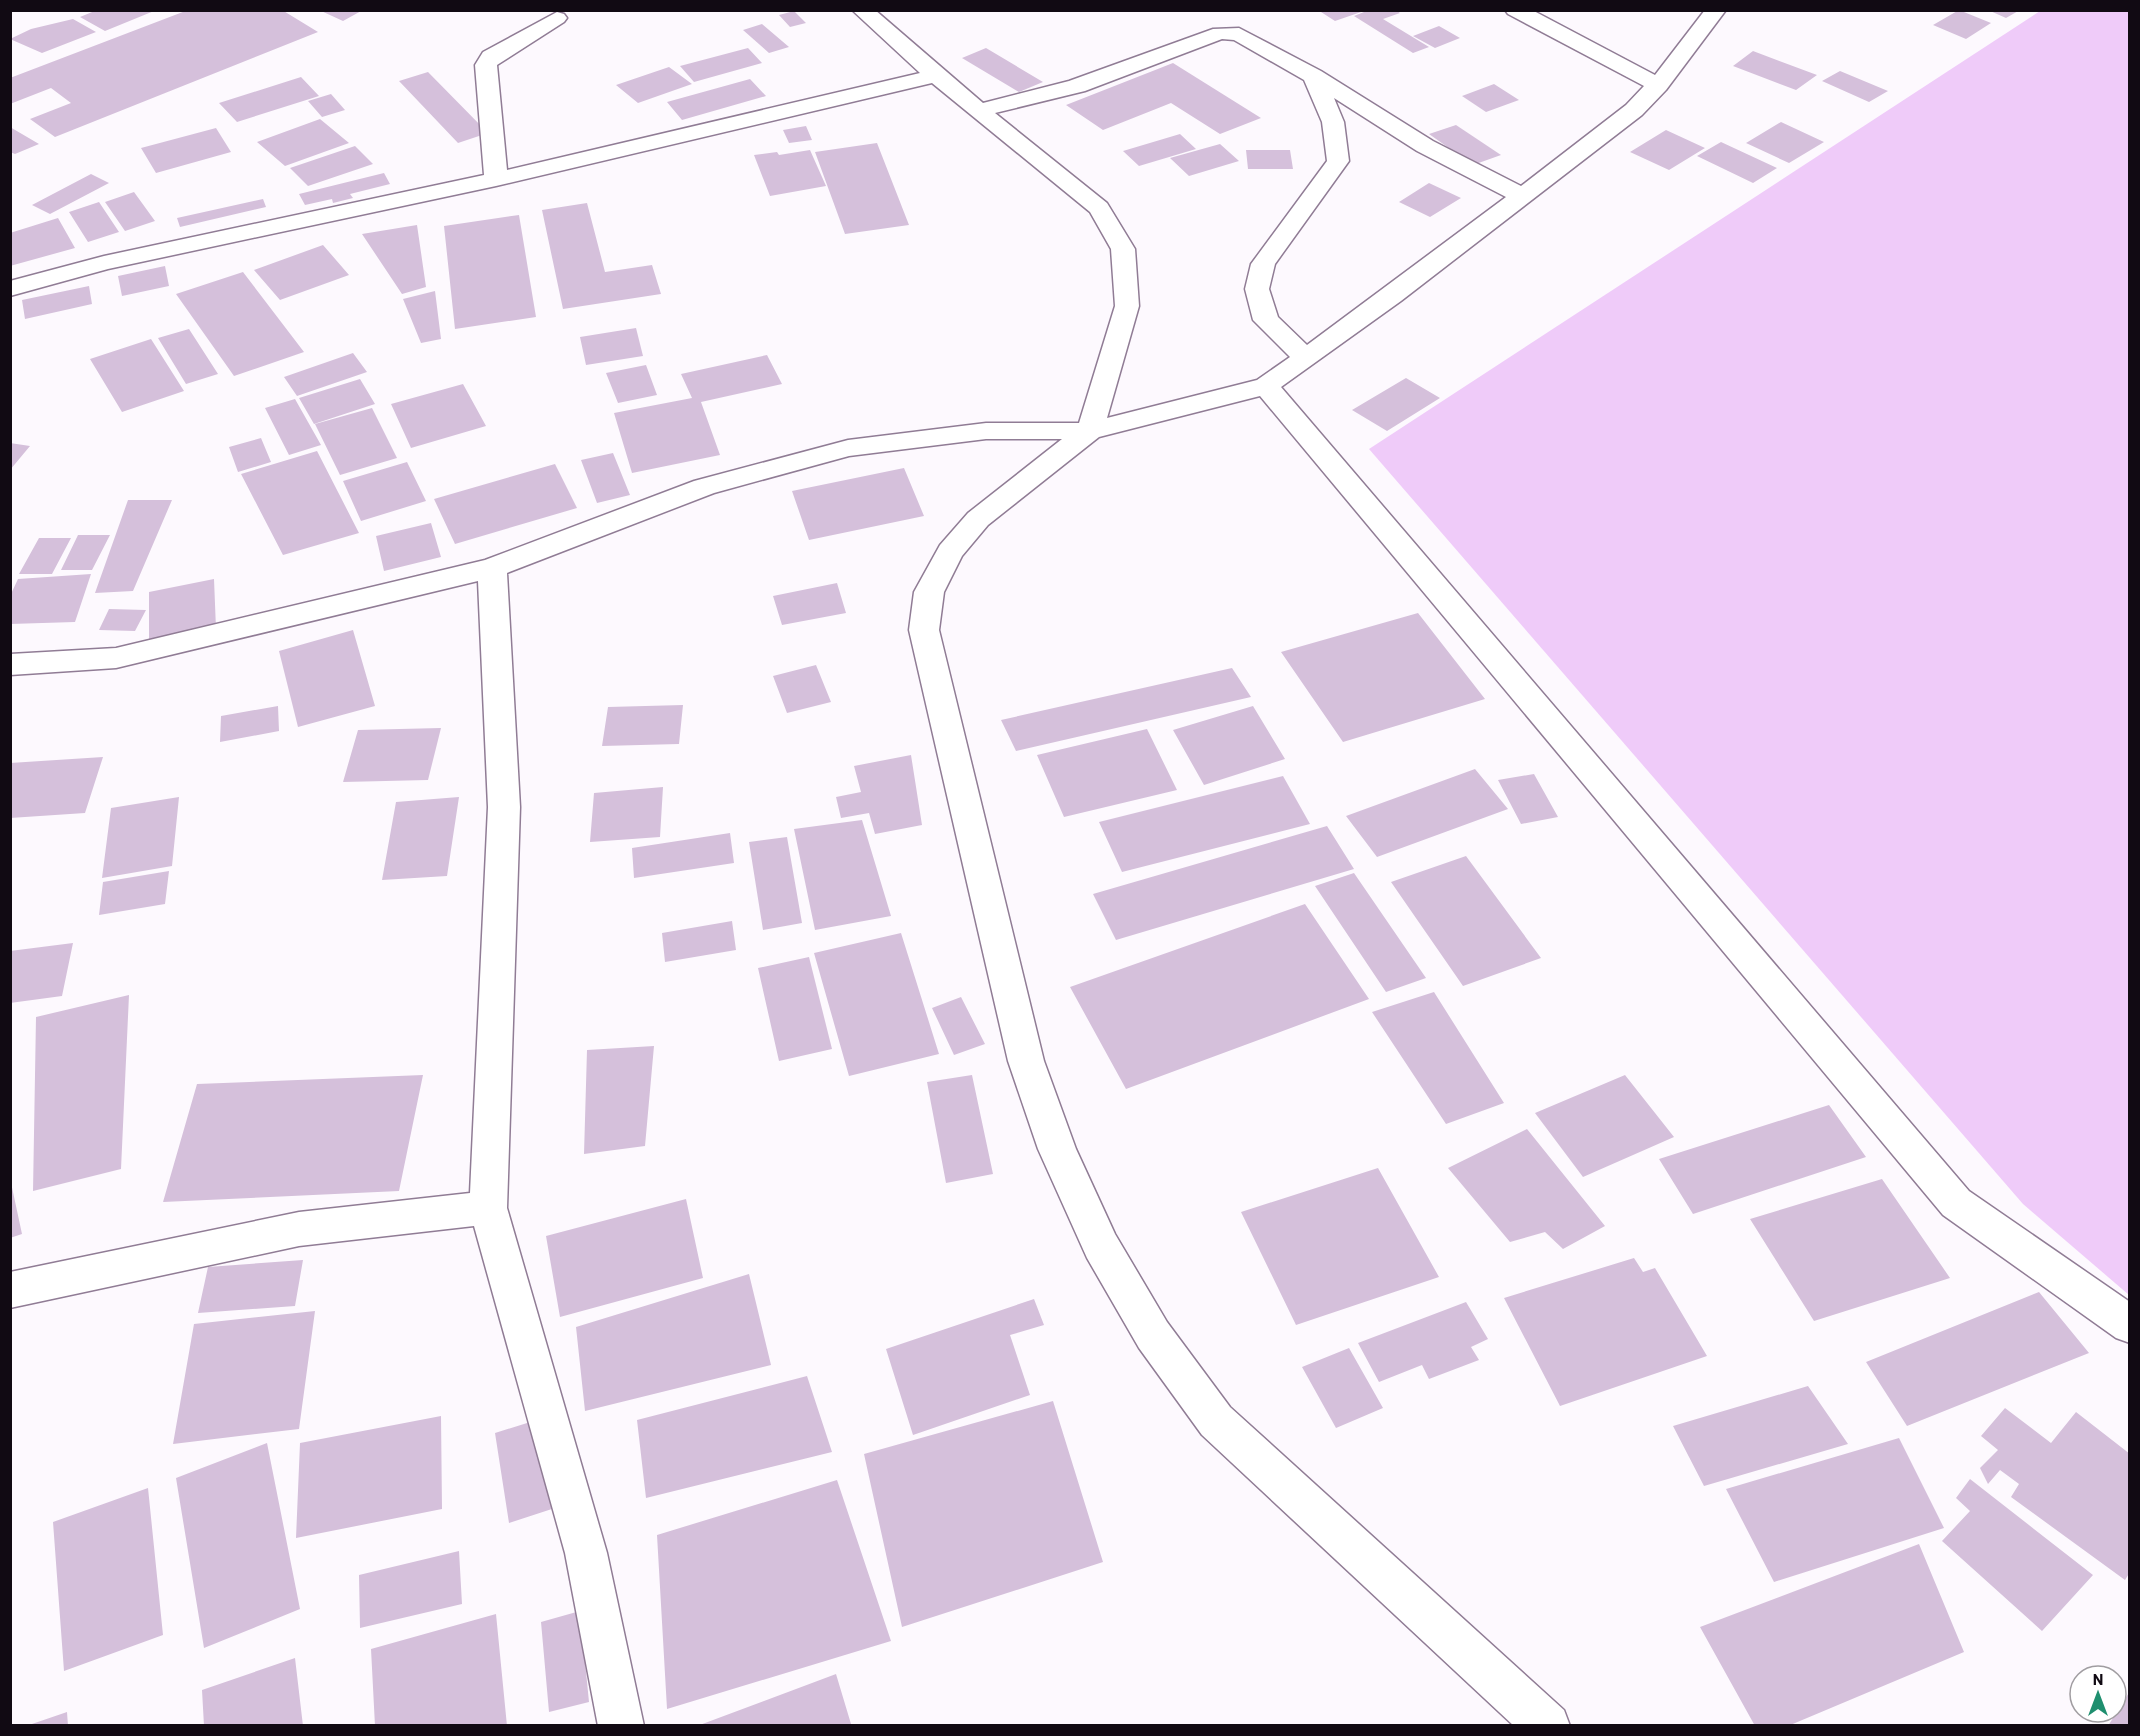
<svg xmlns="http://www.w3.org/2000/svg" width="2140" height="1736" viewBox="0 0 2140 1736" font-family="Barlow,sans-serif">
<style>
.green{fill:#efcbf9}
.building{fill:#d5c0db}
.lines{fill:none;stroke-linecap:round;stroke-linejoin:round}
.minor-casing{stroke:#907c95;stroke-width:3}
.minor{fill:#fff;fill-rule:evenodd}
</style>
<rect width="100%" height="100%" fill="#fdf9fe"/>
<path class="green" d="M 2040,11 L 2129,11 L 2129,1295 L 2023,1204 L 1369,449 Z"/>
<path class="building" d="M 97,10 L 154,10 L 154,11 L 105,31 L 80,17 Z
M 188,10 L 282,10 L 318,32 L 55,137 L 30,119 L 71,103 L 51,88 L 10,104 L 10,78 Z
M 319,10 L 363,10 L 343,21 Z
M 1325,10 L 1364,10 L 1364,11 L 1335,21 L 1321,12 Z
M 1369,10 L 1396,10 L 1400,13 L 1383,19 L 1429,47 L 1413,53 L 1354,16 Z
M 1959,10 L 1991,23 L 1966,39 L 1933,25 Z
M 1988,10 L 2020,10 L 2006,18 Z
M 794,11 L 806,23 L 790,27 L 779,15 Z
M 73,19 L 96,32 L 42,53 L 10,39 L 31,29 Z
M 762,24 L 789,47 L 769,53 L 743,30 Z
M 1439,26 L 1460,38 L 1435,48 L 1413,36 Z
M 748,48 L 762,63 L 694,82 L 680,66 Z
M 986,48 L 1043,82 L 1019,92 L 962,58 Z
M 1753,51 L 1817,75 L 1796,90 L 1733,66 Z
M 1173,63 L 1261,118 L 1220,134 L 1171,103 L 1103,130 L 1066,105 Z
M 669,67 L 692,84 L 638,103 L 616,85 Z
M 1840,71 L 1888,91 L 1869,102 L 1822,81 Z
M 428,72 L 488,133 L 458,143 L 399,81 Z
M 301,77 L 319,96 L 237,122 L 219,103 Z
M 750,79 L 766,96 L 682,120 L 667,102 Z
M 1494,84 L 1519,100 L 1486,112 L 1462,96 Z
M 331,94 L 345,110 L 322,117 L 308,101 Z
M 320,119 L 349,143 L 285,166 L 257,142 Z
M 1781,122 L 1824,142 L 1789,163 L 1746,143 Z
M 1456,125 L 1501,155 L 1473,165 L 1429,134 Z
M 806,126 L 812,140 L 789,143 L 783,130 Z
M 10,127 L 39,144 L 15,154 L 10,152 Z
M 216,128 L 231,152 L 156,173 L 141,148 Z
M 1666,130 L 1705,148 L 1669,170 L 1630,152 Z
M 1180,134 L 1196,149 L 1139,166 L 1123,151 Z
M 1721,142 L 1777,168 L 1753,183 L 1697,156 Z
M 877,143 L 909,225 L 845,234 L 815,152 Z
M 1220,144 L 1239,161 L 1189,176 L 1170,158 Z
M 355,146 L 373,164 L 308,186 L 290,168 Z
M 810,150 L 826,186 L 770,196 L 754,155 L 777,152 L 779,155 Z
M 1246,150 L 1290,150 L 1293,169 L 1248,169 Z
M 384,173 L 390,184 L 350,194 L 353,198 L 333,203 L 332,199 L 305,205 L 299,194 Z
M 91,174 L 109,183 L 50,214 L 32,205 Z
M 1429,183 L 1461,198 L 1430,217 L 1399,202 Z
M 134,192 L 155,221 L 125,231 L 105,202 Z
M 263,199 L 266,207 L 180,227 L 177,218 Z
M 99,202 L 119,232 L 88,242 L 69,212 Z
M 587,203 L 605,272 L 652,265 L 661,294 L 563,309 L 542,210 Z
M 519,215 L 536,317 L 455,329 L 444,226 Z
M 58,218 L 75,248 L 10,266 L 10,233 Z
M 417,225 L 426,287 L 402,294 L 362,234 Z
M 323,245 L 349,275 L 280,300 L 254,270 Z
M 165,266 L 169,286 L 122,296 L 118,276 Z
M 243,272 L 304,352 L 234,376 L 176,294 Z
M 89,286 L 92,304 L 25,319 L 22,300 Z
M 435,291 L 441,339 L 421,343 L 403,299 Z
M 636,328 L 643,356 L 586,365 L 580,337 Z
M 189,329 L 218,374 L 186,384 L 158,338 Z
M 151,339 L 184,391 L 122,412 L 90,359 Z
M 353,353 L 367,372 L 297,396 L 284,377 Z
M 767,355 L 782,384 L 701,402 L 720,455 L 632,473 L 614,413 L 692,398 L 681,374 Z
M 646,365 L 657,395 L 618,403 L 606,373 Z
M 1406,378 L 1440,398 L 1387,431 L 1352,410 Z
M 360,379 L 375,404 L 314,424 L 299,398 Z
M 463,384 L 486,426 L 411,448 L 391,404 Z
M 295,399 L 321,445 L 289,455 L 265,408 Z
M 372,408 L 397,458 L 340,475 L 315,424 Z
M 261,438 L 271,462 L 238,472 L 229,447 Z
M 10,443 L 30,446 L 10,470 Z
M 317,451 L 359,533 L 283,555 L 241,474 Z
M 613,453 L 630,495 L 597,503 L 581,460 Z
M 407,462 L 426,501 L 361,521 L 343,481 Z
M 555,464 L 577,508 L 455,544 L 434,499 Z
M 904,468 L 924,516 L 809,540 L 792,491 Z
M 128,500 L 172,500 L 133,591 L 95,593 Z
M 431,523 L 441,557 L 384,571 L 376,536 Z
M 78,535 L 110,535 L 92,570 L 61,570 Z
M 39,538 L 71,538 L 52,574 L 19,574 Z
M 91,574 L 75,622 L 10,624 L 10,596 L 18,579 Z
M 214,579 L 216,629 L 149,642 L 149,592 Z
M 837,583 L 846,613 L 782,625 L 773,596 Z
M 109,609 L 146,610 L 135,631 L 99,630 Z
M 1418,613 L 1485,699 L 1343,742 L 1281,652 Z
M 353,630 L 375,706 L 298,727 L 279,651 Z
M 816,665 L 831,702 L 787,713 L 773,676 Z
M 1232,668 L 1251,697 L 1016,751 L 1001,720 Z
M 683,705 L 679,744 L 602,746 L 608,707 Z
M 278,706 L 279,731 L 220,742 L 221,716 Z
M 1253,706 L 1285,759 L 1204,785 L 1173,730 Z
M 441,728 L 428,780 L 343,782 L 358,730 Z
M 1147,729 L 1177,790 L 1064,817 L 1037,755 Z
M 911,755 L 922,825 L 875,834 L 869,813 L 841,818 L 836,797 L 861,792 L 854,766 Z
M 103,757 L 85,813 L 10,818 L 10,763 Z
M 1475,769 L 1508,809 L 1377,857 L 1346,816 Z
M 1534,774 L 1558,817 L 1521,824 L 1498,780 Z
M 1283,776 L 1310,824 L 1122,872 L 1099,822 Z
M 663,787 L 660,837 L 590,842 L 594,793 Z
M 179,797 L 172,866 L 102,878 L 111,808 Z
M 459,797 L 447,876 L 382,880 L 396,802 Z
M 862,820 L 891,916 L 815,930 L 794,829 Z
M 1327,826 L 1354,869 L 1116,940 L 1093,894 Z
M 730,833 L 734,863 L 634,878 L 632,848 Z
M 787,837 L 802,923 L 763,930 L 749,842 Z
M 1466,856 L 1541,958 L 1463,986 L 1391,882 Z
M 169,871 L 165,904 L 99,915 L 103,882 Z
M 1354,873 L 1426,978 L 1386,992 L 1315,886 Z
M 1305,904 L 1369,999 L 1126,1089 L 1070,987 Z
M 732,921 L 736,950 L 665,962 L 662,933 Z
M 901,933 L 939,1054 L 849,1076 L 814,953 Z
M 73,943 L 62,996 L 10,1003 L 10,951 Z
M 809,957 L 832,1049 L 779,1061 L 758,968 Z
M 1434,992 L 1504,1103 L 1446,1124 L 1372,1012 Z
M 129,995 L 121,1169 L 33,1191 L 36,1017 Z
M 961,997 L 985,1044 L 954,1055 L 932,1008 Z
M 654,1046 L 645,1146 L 584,1154 L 587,1050 Z
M 423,1075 L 399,1191 L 163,1202 L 197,1084 Z
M 972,1075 L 993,1174 L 946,1183 L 927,1082 Z
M 1625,1075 L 1674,1137 L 1583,1177 L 1535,1113 Z
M 1829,1105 L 1866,1157 L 1693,1214 L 1659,1159 Z
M 1527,1129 L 1605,1226 L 1563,1249 L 1545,1232 L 1510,1242 L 1448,1168 Z
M 1378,1168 L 1439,1277 L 1296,1325 L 1241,1212 Z
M 10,1178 L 22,1234 L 10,1238 Z
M 1882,1179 L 1950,1278 L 1814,1321 L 1750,1219 Z
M 686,1199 L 703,1278 L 560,1317 L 546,1236 Z
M 1634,1258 L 1643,1272 L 1655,1268 L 1707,1356 L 1560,1406 L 1504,1298 Z
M 303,1260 L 295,1306 L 198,1313 L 208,1267 Z
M 749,1274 L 771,1365 L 585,1411 L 576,1327 Z
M 2039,1292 L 2089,1353 L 1907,1426 L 1866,1362 Z
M 1034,1299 L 1044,1325 L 1010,1335 L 1030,1395 L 913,1435 L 886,1349 Z
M 1466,1302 L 1488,1339 L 1471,1347 L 1479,1360 L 1429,1379 L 1422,1365 L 1379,1382 L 1358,1343 Z
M 315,1311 L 299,1429 L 173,1444 L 194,1324 Z
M 1349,1348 L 1383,1408 L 1336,1428 L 1302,1367 Z
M 807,1376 L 832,1452 L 646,1498 L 637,1420 Z
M 1808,1386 L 1848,1444 L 1704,1486 L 1673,1426 Z
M 1053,1401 L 1103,1562 L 902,1627 L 864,1454 Z
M 2005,1408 L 2051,1443 L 2076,1412 L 2130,1454 L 2130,1572 L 2125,1580 L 2011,1497 L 2019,1484 L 2000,1470 L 1988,1484 L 1980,1468 L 1998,1450 L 1981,1436 Z
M 441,1416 L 442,1509 L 296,1538 L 300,1443 Z
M 543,1418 L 558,1507 L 509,1523 L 495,1433 Z
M 1899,1438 L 1944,1528 L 1774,1582 L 1726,1489 Z
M 267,1443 L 300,1609 L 204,1648 L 176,1478 Z
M 1970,1479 L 2093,1575 L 2042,1631 L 1942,1541 L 1970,1511 L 1956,1498 Z
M 837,1480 L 891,1641 L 667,1709 L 657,1535 Z
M 148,1488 L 163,1635 L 64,1671 L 53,1522 Z
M 1919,1544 L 1964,1652 L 1788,1726 L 1755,1726 L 1700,1627 Z
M 459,1551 L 462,1604 L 360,1628 L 359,1575 Z
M 580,1611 L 589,1702 L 549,1712 L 541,1622 Z
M 496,1614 L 507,1726 L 375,1726 L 371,1649 Z
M 295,1658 L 303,1726 L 204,1726 L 202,1690 Z
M 836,1674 L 851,1724 L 848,1726 L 697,1726 Z
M 2130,1691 L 2130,1726 L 2108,1726 Z
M 67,1712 L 68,1726 L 29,1726 L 29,1725 Z"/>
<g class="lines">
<g class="minor-casing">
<path id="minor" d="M 852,10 L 875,10 L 983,103 L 1069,81 L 1213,29 L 1239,28 L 1321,71 L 1433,141 L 1521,186 L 1626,105 L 1644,86 L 1508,14 L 1505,10 L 1532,10 L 1655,75 L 1705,10 L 1726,10 L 1666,90 L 1642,115 L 1401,301 L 1281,387 L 1969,1191 L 2130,1302 L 2130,1343 L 2116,1338 L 1943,1215 L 1260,396 L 1099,437 L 988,525 L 962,556 L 944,592 L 939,630 L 1044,1061 L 1076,1149 L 1115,1234 L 1167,1322 L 1230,1407 L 1564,1710 L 1570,1726 L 1514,1726 L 1202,1435 L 1139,1348 L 1087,1258 L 1038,1149 L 1008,1061 L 909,630 L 914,592 L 940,545 L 968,513 L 1062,439 L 986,439 L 849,456 L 714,493 L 507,573 L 520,807 L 507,1208 L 607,1553 L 644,1726 L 598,1726 L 565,1553 L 474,1226 L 299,1246 L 10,1308 L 10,1272 L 299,1212 L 470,1193 L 488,807 L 478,581 L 116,668 L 10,675 L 10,654 L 116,648 L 485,560 L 694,481 L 848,440 L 986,423 L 1079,423 L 1115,306 L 1111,249 L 1090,212 L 932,83 L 496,186 L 108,269 L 10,296 L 10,281 L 104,256 L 484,175 L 475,65 L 483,52 L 557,12 L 564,14 L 567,18 L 564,22 L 497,65 L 507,170 L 920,73 ZM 1222,39 L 1234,40 L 1304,80 L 1322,122 L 1327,161 L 1251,264 L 1245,289 L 1253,320 L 1290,357 L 1257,380 L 1107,418 L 1139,306 L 1135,249 L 1107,203 L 995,113 L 1085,91 ZM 1334,98 L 1417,151 L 1506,197 L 1307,345 L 1278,317 L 1269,289 L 1275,264 L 1349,161 L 1344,122 Z"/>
</g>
<use href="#minor" class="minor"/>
</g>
<rect width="2140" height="1736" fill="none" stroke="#110a13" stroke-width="24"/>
<g transform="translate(2098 1694)"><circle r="28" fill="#ffffff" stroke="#a09da1" stroke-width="1.5"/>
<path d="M0-4.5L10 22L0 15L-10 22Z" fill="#1f8f6f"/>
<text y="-9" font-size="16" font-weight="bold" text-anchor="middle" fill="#110a13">N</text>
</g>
</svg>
